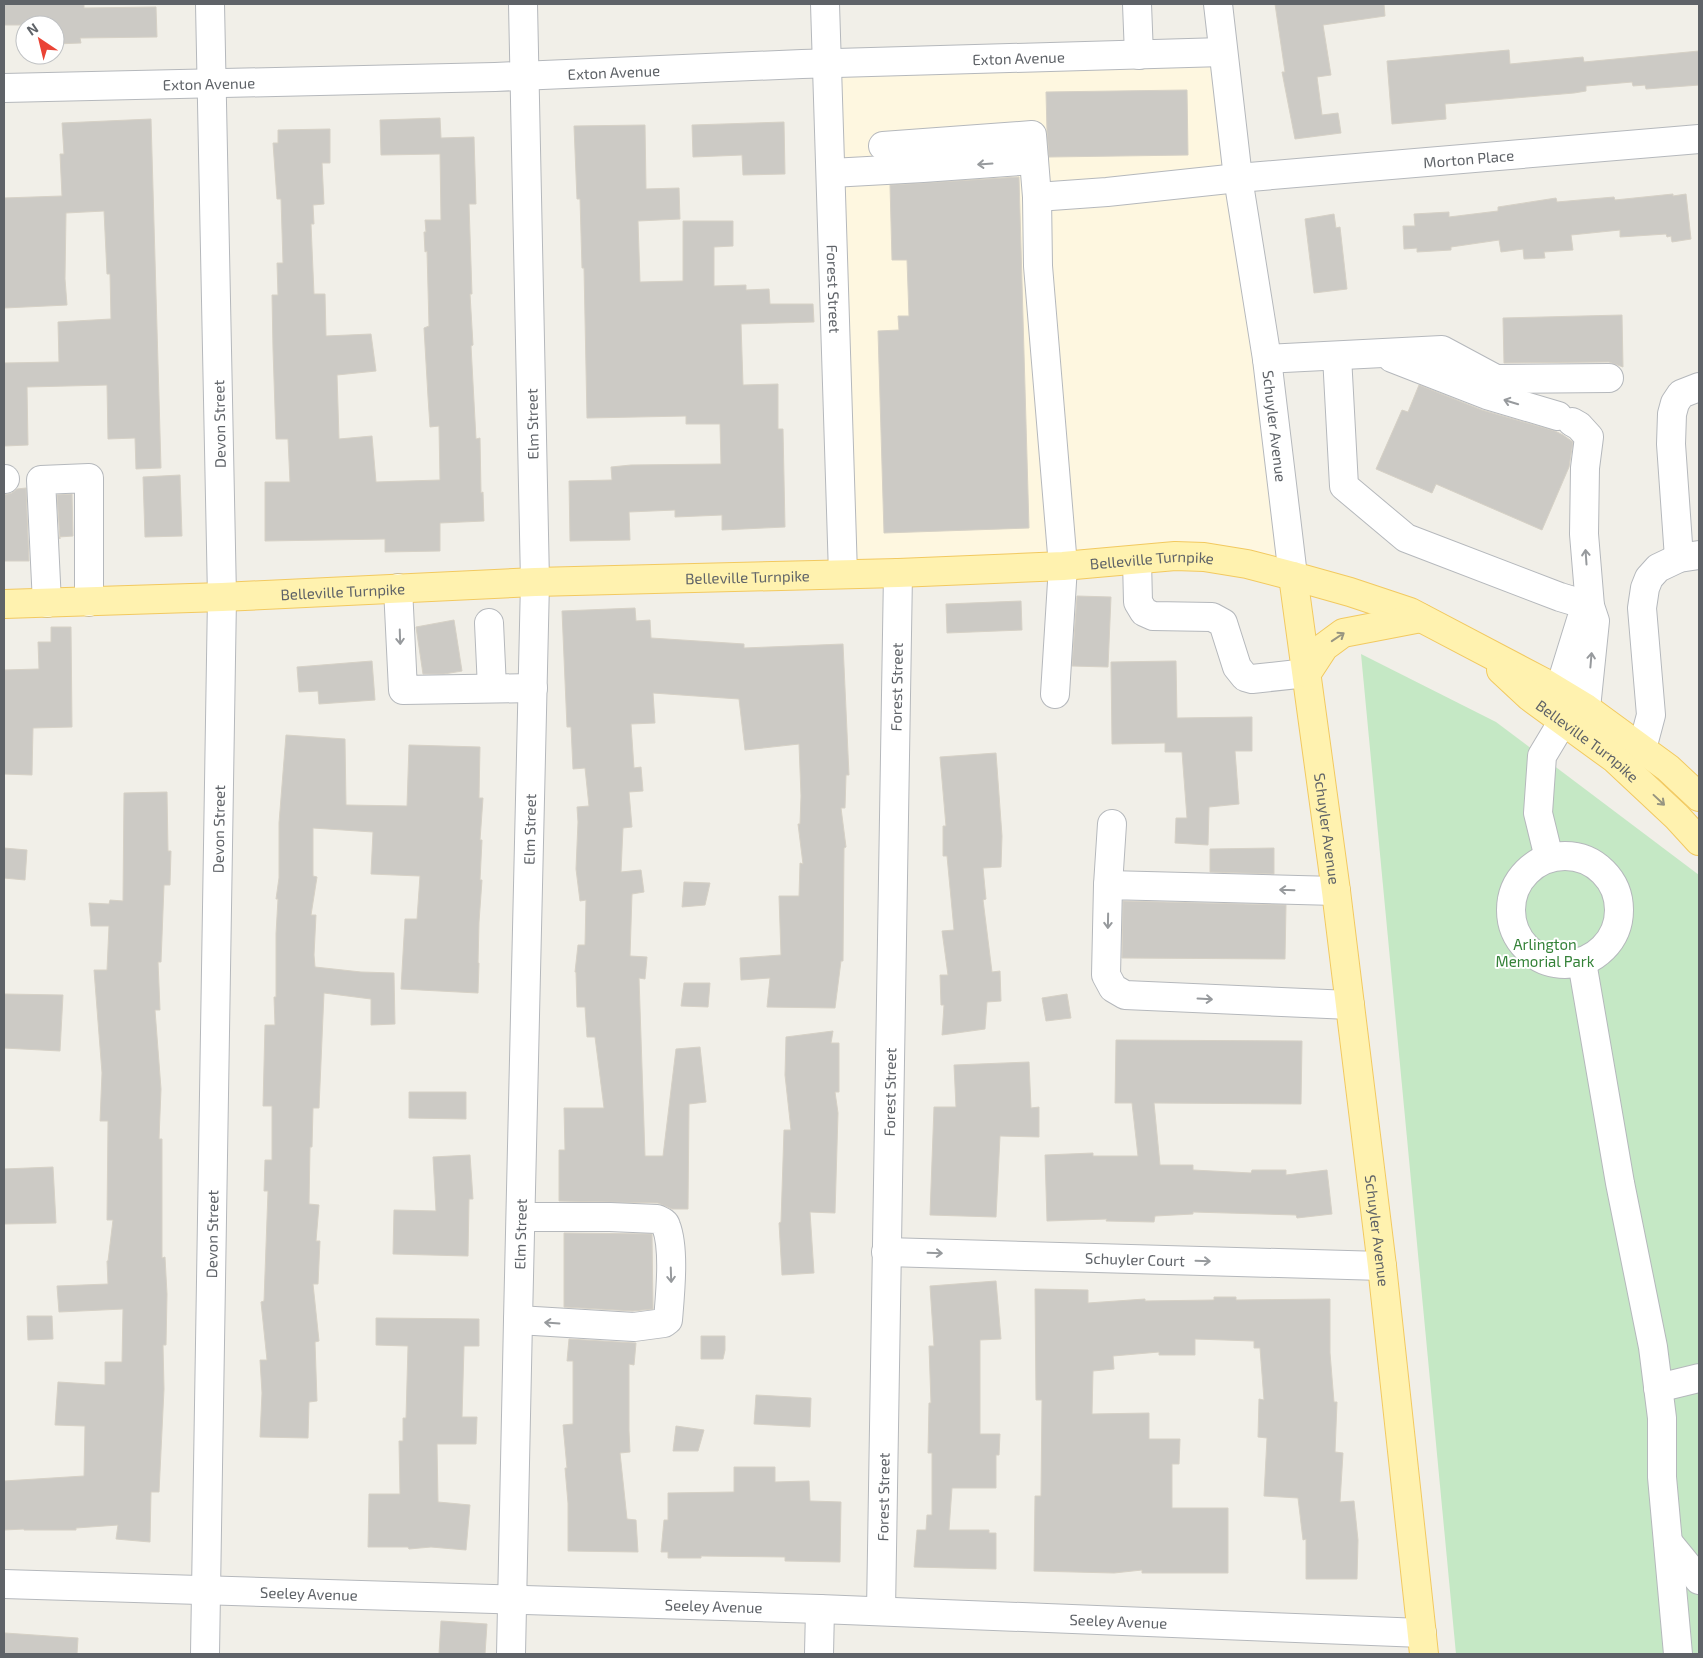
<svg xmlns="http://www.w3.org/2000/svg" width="1703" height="1658" viewBox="0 0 1703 1658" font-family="'Exo 2',sans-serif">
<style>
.commercial{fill:#fef7e0}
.green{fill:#c5e8c5}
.building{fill:#cccac5;stroke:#d6d1c6}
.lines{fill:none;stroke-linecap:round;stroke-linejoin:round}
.minor-casing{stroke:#b5b8bc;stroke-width:30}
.major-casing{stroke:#f2c960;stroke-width:30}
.minor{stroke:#fff;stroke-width:28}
.major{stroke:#fff2af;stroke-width:28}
.oneway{stroke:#979a9d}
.oneway2{stroke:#979581}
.labels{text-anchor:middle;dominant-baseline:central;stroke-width:4;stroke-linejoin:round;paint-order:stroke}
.street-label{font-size:15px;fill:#5f6368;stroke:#fff}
.park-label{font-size:15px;fill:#348238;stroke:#fff}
</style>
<rect width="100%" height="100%" fill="#f1efe8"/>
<path class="commercial" d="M 1223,52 L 1293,576 L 1247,564 L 843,574 L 827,64 Z"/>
<path class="green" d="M 1361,654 L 1496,722 L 1699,875 L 1699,1654 L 1456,1654 Z"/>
<path class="building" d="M 4,4 L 84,4 L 84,8 L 156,7 L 157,37 L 80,38 L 81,43 L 55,44 L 55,25 L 4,25 Z
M 1275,4 L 1384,4 L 1385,16 L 1323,25 L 1331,75 L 1317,77 L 1322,115 L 1338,113 L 1341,133 L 1295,139 L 1282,72 L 1285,72 Z
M 1509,50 L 1510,64 L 1583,57 L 1584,62 L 1699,51 L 1699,85 L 1646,89 L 1645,85 L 1633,86 L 1632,82 L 1586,86 L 1586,91 L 1574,93 L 1445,104 L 1446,119 L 1392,124 L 1387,61 Z
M 1187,90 L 1188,155 L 1049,157 L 1047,131 L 1046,92 Z
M 440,118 L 441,138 L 474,137 L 476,204 L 469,204 L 472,294 L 470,294 L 473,345 L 471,346 L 476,439 L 480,438 L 481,493 L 483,492 L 484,521 L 440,523 L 440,551 L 385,552 L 385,539 L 265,541 L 265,482 L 290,482 L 288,439 L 276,439 L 273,349 L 272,295 L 278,295 L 277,263 L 283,263 L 281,199 L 277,199 L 273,143 L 278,143 L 278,130 L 330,129 L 330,163 L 322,163 L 324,204 L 313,205 L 314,224 L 311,224 L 314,294 L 325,294 L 326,336 L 371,334 L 376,371 L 337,375 L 339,439 L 372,436 L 376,482 L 440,480 L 439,426 L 430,427 L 428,397 L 424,328 L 429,326 L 427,251 L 425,252 L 424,232 L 426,232 L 425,220 L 441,220 L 440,154 L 381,155 L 380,120 Z
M 151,119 L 161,468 L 136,469 L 135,438 L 108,439 L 107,385 L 27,387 L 28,445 L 4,446 L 4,363 L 59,362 L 58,322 L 111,319 L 110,274 L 107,274 L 104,211 L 66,213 L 65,279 L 67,305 L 4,308 L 4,198 L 62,196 L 60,154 L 64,154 L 62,123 Z
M 784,122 L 785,174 L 743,175 L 742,155 L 693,157 L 692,125 Z
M 645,125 L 646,189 L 679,188 L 680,219 L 638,221 L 640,282 L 683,281 L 683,221 L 733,221 L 733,246 L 714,247 L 714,286 L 746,285 L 746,290 L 769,289 L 770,304 L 813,304 L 814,322 L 741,324 L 743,385 L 778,384 L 778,429 L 783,429 L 785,527 L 722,530 L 722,515 L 675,517 L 675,510 L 629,512 L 630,540 L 570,541 L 569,481 L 612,480 L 611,467 L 631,465 L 721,464 L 720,424 L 686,424 L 686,416 L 587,418 L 584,268 L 582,268 L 580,199 L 577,199 L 574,126 Z
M 1019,177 L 1029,528 L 884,533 L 878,331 L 899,330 L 898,316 L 909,316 L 907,260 L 892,260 L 890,185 Z
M 1673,194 L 1673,196 L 1686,194 L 1691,239 L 1672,242 L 1671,236 L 1667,237 L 1666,234 L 1620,237 L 1620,230 L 1571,235 L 1573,250 L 1544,252 L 1545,258 L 1524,259 L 1523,249 L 1501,252 L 1499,240 L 1451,247 L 1451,250 L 1417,252 L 1417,248 L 1404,249 L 1403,226 L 1415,226 L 1414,214 L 1449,212 L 1449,217 L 1498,211 L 1498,207 L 1556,198 L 1557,202 L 1614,197 L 1615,200 Z
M 1334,214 L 1336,228 L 1340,227 L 1347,289 L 1314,293 L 1305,219 Z
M 1622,315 L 1623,367 L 1609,362 L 1504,363 L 1503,318 Z
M 1419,385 L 1482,410 L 1555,431 L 1563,435 L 1573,442 L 1569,467 L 1542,530 L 1436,484 L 1432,493 L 1376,469 L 1402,410 L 1408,412 Z
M 180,475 L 182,536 L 145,537 L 143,477 Z
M 26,488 L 29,561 L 4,561 L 4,495 L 12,493 L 17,489 Z
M 72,494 L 73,536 L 59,537 L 60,539 L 57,495 Z
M 1077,596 L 1111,597 L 1108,667 L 1072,666 Z
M 1021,601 L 1022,630 L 947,633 L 946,604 Z
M 635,608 L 636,621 L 650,620 L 651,638 L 744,644 L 744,648 L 843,644 L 849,775 L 846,775 L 845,808 L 841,808 L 846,847 L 844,848 L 843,961 L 841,961 L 835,1008 L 767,1007 L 770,978 L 741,980 L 740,958 L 781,955 L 779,896 L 799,896 L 800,863 L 803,864 L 798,824 L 800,824 L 801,796 L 799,744 L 745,750 L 739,699 L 653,693 L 655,723 L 631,724 L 634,768 L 641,767 L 643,791 L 629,792 L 632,827 L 623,828 L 621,872 L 641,870 L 644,892 L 632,894 L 630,956 L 647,957 L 645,979 L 639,978 L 645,1156 L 663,1156 L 676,1049 L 700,1047 L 706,1102 L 689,1104 L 688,1209 L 672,1209 L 658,1203 L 559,1201 L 559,1150 L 565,1150 L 564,1108 L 604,1108 L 595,1037 L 587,1037 L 585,1007 L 577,1007 L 576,972 L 575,972 L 578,945 L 585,945 L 586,900 L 580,901 L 576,869 L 578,822 L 577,807 L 589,806 L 585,768 L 573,769 L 571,727 L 567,727 L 562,611 Z
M 454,620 L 462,671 L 444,674 L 423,674 L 416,627 Z
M 51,627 L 71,627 L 72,727 L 33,728 L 32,775 L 4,774 L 4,670 L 39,669 L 38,642 L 51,642 Z
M 372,661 L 375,700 L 319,704 L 318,691 L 299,692 L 297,667 Z
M 1176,661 L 1177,718 L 1252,717 L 1252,751 L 1235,751 L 1239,804 L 1209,807 L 1208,845 L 1175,843 L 1176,818 L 1187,818 L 1182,752 L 1165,752 L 1165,743 L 1112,744 L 1111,662 Z
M 286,735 L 345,739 L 346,805 L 407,806 L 409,745 L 480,747 L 479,798 L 483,798 L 480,840 L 482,840 L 480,880 L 482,880 L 479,922 L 478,963 L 479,963 L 478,993 L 401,989 L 405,919 L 417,919 L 420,876 L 371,874 L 373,832 L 313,828 L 313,876 L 317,877 L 311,915 L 316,915 L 314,955 L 315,967 L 361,972 L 394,973 L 395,1024 L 371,1025 L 371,999 L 324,993 L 319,1108 L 313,1108 L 312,1147 L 310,1147 L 309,1204 L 319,1205 L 316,1241 L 320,1241 L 318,1284 L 313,1284 L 319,1341 L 315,1342 L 317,1401 L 309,1402 L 308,1438 L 260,1437 L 262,1393 L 260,1360 L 267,1360 L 261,1302 L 264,1301 L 268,1191 L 264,1191 L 265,1160 L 272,1160 L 272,1106 L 263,1106 L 265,1025 L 275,1025 L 274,997 L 276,997 L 276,934 L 278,899 L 276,899 L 279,878 L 279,823 Z
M 996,753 L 1002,836 L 1001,867 L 983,868 L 986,899 L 983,900 L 992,972 L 1000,971 L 1001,1001 L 987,1002 L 985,1029 L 942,1035 L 944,1005 L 941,1005 L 940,975 L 948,975 L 942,931 L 954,930 L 947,856 L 943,856 L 943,826 L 946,826 L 940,757 Z
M 167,792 L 168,851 L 171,851 L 170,885 L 164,885 L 161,962 L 158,962 L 160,1010 L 155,1010 L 161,1089 L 159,1139 L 162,1139 L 162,1258 L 165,1257 L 167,1294 L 166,1345 L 163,1345 L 164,1389 L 159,1492 L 151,1492 L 150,1542 L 116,1539 L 118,1525 L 76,1528 L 76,1530 L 24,1530 L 24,1529 L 4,1530 L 4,1481 L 84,1476 L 85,1426 L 55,1425 L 58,1382 L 105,1385 L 105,1362 L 122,1362 L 123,1309 L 59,1312 L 57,1286 L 108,1284 L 107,1261 L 108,1261 L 113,1220 L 107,1220 L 108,1121 L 100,1121 L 102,1073 L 94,970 L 107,970 L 109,926 L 91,926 L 89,903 L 109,904 L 110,900 L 123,901 L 124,793 Z
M 4,848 L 27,850 L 25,880 L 4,878 Z
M 1274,848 L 1274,874 L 1210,872 L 1210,849 Z
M 684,882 L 710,883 L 705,905 L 682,907 Z
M 1123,901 L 1286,905 L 1285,959 L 1122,958 Z
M 684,983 L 710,983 L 708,1007 L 681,1006 Z
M 4,994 L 63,995 L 60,1051 L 4,1048 Z
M 1067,994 L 1071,1018 L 1046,1021 L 1042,998 Z
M 833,1031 L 831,1043 L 839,1043 L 839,1092 L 835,1092 L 838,1113 L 835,1213 L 810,1212 L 814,1273 L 782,1275 L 779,1223 L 781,1222 L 784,1130 L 791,1130 L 785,1075 L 786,1037 Z
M 1116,1040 L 1302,1041 L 1301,1104 L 1154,1103 L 1160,1165 L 1193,1165 L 1193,1170 L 1251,1173 L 1252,1170 L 1286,1170 L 1286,1175 L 1327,1170 L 1332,1214 L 1297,1218 L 1296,1215 L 1193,1212 L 1193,1214 L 1155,1216 L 1154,1222 L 1106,1221 L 1107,1219 L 1047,1221 L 1045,1155 L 1093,1153 L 1093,1156 L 1138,1156 L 1132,1103 L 1115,1103 Z
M 1029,1062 L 1031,1108 L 1039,1107 L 1039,1137 L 1000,1136 L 996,1217 L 930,1215 L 934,1107 L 956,1107 L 954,1065 Z
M 409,1092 L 466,1092 L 466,1119 L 409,1118 Z
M 470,1155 L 473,1199 L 469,1199 L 468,1256 L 393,1254 L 394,1210 L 436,1211 L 433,1157 Z
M 53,1167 L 56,1223 L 4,1224 L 4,1169 Z
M 564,1233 L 652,1234 L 653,1309 L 633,1311 L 564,1307 Z
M 996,1281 L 1001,1339 L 980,1340 L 980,1434 L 1000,1434 L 999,1455 L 996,1455 L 996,1488 L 952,1488 L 949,1530 L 989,1530 L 989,1533 L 996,1533 L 996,1569 L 914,1567 L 917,1530 L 926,1530 L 927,1515 L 932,1515 L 932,1453 L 928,1453 L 929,1403 L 931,1403 L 929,1346 L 934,1346 L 930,1286 Z
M 1035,1289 L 1088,1290 L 1088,1303 L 1145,1299 L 1145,1301 L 1214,1300 L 1214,1297 L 1236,1297 L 1236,1300 L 1330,1299 L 1330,1353 L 1334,1402 L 1337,1402 L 1335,1452 L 1343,1453 L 1340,1502 L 1354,1501 L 1358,1540 L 1357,1579 L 1306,1579 L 1306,1539 L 1303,1540 L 1298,1498 L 1264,1496 L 1267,1438 L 1258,1437 L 1259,1399 L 1264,1400 L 1260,1348 L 1254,1348 L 1254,1341 L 1195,1339 L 1195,1355 L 1159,1355 L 1159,1352 L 1113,1356 L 1114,1369 L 1093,1371 L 1092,1414 L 1149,1413 L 1149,1439 L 1180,1439 L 1179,1464 L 1172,1464 L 1172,1508 L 1228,1508 L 1228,1573 L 1142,1573 L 1142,1570 L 1114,1573 L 1034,1571 L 1035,1496 L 1041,1496 L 1042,1400 L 1036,1400 Z
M 27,1316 L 52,1316 L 53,1339 L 28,1340 Z
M 376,1318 L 479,1319 L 479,1346 L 464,1346 L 462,1417 L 477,1417 L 476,1444 L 437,1444 L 438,1502 L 470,1505 L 466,1550 L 431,1547 L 409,1549 L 408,1547 L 368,1547 L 369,1494 L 400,1494 L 399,1441 L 403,1441 L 403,1418 L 406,1418 L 408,1346 L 376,1345 Z
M 701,1336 L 725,1336 L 725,1350 L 723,1359 L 701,1359 Z
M 569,1339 L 636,1343 L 634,1365 L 629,1364 L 629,1431 L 630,1452 L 620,1453 L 627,1519 L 636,1520 L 638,1552 L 568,1551 L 568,1503 L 565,1468 L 567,1468 L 563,1425 L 573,1424 L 573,1361 L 567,1361 Z
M 756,1395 L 811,1398 L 810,1427 L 754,1424 Z
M 676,1426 L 704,1430 L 698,1451 L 673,1451 Z
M 734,1467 L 775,1467 L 775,1482 L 809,1481 L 810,1501 L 841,1502 L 840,1562 L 785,1561 L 785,1557 L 701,1556 L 701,1558 L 668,1558 L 668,1552 L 661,1552 L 664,1520 L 668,1520 L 668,1493 L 734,1492 Z
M 441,1621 L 487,1624 L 485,1654 L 439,1654 Z
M 5,1633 L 78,1638 L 77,1654 L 4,1654 Z"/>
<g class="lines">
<g class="minor-casing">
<g id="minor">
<path id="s1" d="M 825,4 L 843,574"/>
<path d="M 1137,4 L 1139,55"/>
<path id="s2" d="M 1218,4 L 1238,178 L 1267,359 L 1293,576"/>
<path id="s3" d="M 4,88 L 495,77 L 802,64 L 1223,52"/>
<path id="s4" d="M 883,146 L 1032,135 L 1037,197 L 1107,192 L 1238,178 L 1699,139"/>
<path d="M 831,173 L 923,168 L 1034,160"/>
<path d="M 1037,197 L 1038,266 L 1063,566 L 1055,694"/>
<path d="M 1337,356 L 1344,486 L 1406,538 L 1560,597 L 1590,606"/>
<path d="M 1392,358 L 1487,395 L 1558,416"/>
<path d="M 1267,359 L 1442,350 L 1496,379 L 1609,378"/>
<path d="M 1572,422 L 1579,426 L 1589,437 L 1585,468 L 1584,534 L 1590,606 L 1595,621 L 1586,708"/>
<path d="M 4,479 L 5,479"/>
<path d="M 1679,558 L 1671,444 L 1672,414 L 1675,403 L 1681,394 L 1699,387"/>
<path d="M 1137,560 L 1138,602 L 1144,612 L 1153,616 L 1212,617 L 1223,623 L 1237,667 L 1245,677 L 1252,679 L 1307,673"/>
<path d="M 398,588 L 403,690 L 533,688"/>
<path d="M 47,603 L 41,480 L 89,478 L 89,602"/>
<path d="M 489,623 L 492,688"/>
<path d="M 1559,691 L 1581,620 L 1586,612"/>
<path d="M 1642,749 L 1651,715 L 1642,608 L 1645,588 L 1649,578 L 1658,568 L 1679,558 L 1699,555"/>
<circle cx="1565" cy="910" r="54"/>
<path d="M 1549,858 L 1538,813 L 1542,756 L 1563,721"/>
<path d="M 1108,885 L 1112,824"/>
<path d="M 1336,891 L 1108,885 L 1106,975 L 1113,988 L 1125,995 L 1350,1005"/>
<path d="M 1582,962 L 1620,1183 L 1653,1347 L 1662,1418 L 1662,1477 L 1678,1654"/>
<path id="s5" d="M 886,1252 L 1382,1266"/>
<path d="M 518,1320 L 634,1327 L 664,1323 L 668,1320 C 670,1295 675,1249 666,1226 C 665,1222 661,1221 657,1219 L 610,1217 L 521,1217"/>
<path d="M 1658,1388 L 1699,1378"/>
<path d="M 1668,1542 L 1699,1580"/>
<path id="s6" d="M 4,1584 L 820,1609 L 1422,1633"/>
<path id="s7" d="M 881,1611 L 898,573"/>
<path id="s8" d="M 205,1654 L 222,597 L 210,4"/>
<path id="s9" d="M 511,1654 L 518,1320 L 535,582 L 523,4"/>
<path d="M 819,1654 L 820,1609"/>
</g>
</g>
<g class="major-casing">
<g id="major">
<path id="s10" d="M 1293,576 L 1336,891 L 1382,1266 L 1424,1654"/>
<path id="s11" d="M 4,604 L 222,597 L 535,582 L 898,573 L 1063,566 L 1175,556 L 1204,557 L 1247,564 L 1293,576 L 1350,592 L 1410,612 L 1543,682 L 1586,708 L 1668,768 L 1699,797"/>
<path id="s12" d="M 1501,670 L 1530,697 L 1615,759 L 1677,817 L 1699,841"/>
<path d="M 1307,673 L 1324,647 L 1343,633 L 1421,618"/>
</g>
</g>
<use href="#minor" class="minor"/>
<use href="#major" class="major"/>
</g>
<defs><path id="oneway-shaft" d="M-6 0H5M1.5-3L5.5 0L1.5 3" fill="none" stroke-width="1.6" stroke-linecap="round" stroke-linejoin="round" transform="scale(1.25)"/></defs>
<g class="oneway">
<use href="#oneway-shaft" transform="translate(985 164) rotate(176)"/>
<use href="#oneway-shaft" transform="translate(1511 402) rotate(-163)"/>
<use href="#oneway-shaft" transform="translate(1586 557) rotate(-94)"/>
<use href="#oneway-shaft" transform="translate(400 637) rotate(88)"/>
<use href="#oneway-shaft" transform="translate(1591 660) rotate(-85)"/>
<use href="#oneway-shaft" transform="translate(1287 890) rotate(-178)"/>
<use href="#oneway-shaft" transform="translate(1108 921) rotate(91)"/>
<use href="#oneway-shaft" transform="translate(1205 999) rotate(3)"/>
<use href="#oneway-shaft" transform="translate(935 1253) rotate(2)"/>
<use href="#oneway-shaft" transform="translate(1203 1261) rotate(2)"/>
<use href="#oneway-shaft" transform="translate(671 1275) rotate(88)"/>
<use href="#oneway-shaft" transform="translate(552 1323) rotate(-176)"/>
</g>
<g class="oneway2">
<use href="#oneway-shaft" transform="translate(1338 637) rotate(-34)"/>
<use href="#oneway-shaft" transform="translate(1659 800) rotate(43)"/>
</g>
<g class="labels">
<g class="street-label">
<text stroke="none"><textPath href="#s3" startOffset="1015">Exton Avenue</textPath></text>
<text stroke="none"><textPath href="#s3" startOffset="610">Exton Avenue</textPath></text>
<text stroke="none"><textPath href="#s3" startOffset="205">Exton Avenue</textPath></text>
<text stroke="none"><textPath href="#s4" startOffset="645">Morton Place</textPath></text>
<text stroke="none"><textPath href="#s1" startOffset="285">Forest Street</textPath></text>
<text transform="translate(219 424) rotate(-91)">Devon Street</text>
<text transform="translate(532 424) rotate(-91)">Elm Street</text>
<text stroke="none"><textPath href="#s2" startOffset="426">Schuyler Avenue</textPath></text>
<text stroke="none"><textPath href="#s11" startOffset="1149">Belleville Turnpike</textPath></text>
<text stroke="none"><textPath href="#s11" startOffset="744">Belleville Turnpike</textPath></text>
<text stroke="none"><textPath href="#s11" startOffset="339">Belleville Turnpike</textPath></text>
<text stroke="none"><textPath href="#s7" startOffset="924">Forest Street</textPath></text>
<text stroke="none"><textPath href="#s12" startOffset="112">Belleville Turnpike</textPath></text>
<text stroke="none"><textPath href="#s10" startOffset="255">Schuyler Avenue</textPath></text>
<text stroke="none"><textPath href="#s8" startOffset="825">Devon Street</textPath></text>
<text stroke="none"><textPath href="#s9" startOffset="825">Elm Street</textPath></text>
<text stroke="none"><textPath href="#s7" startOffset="519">Forest Street</textPath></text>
<text stroke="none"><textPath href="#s10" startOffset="660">Schuyler Avenue</textPath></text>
<text stroke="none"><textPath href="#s8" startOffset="420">Devon Street</textPath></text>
<text stroke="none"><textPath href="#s9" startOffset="420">Elm Street</textPath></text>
<text stroke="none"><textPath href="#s5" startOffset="249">Schuyler Court</textPath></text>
<text stroke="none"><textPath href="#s7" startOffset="114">Forest Street</textPath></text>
<text stroke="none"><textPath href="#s6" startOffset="305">Seeley Avenue</textPath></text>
<text stroke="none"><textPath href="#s6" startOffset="710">Seeley Avenue</textPath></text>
<text stroke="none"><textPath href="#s6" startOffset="1115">Seeley Avenue</textPath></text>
</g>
<g class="park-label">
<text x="1545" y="944">Arlington<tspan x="1545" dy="17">Memorial Park</tspan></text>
</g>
</g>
<rect width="1703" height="1658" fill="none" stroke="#5f6368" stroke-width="10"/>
<g transform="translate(40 40) rotate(325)"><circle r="24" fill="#ffffff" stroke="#bfc1c3"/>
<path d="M0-4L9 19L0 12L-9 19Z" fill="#ea4335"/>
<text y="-8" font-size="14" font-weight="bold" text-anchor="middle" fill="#5f6368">N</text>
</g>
</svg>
